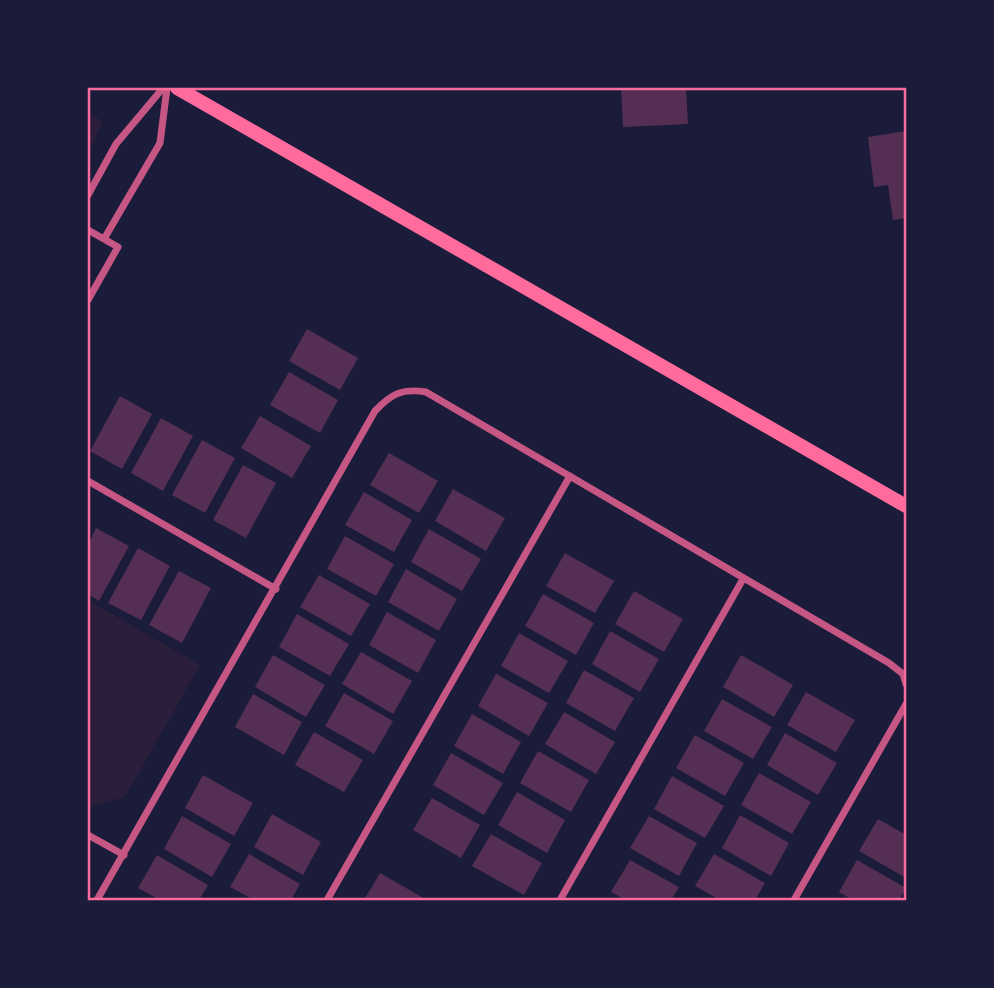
<svg xmlns="http://www.w3.org/2000/svg" width="994" height="988" viewBox="0 0 994 988" font-family="Jost,sans-serif">
<style>
.green{fill:#2a1e3b}
.building{fill:#542f53}
.lines{fill:none;stroke-linecap:round;stroke-linejoin:round}
.minor{stroke:#c65784;stroke-width:7}
.secondary{stroke:#ff6b9d;stroke-width:14}
.neatline{fill:none;stroke:#ff6b9d;stroke-width:2.5}
</style>
<rect width="100%" height="100%" fill="#1b1b3a"/>
<path class="green" d="M 88,113 L 103,121 L 88,153 Z
M 88,600 L 200,665 L 125,797 L 88,807 Z"/>
<path class="building" d="M 621,88 L 686,88 L 688,124 L 623,127 Z
M 906,131 L 906,218 L 893,220 L 888,185 L 874,187 L 868,137 Z
M 307,329 L 358,358 L 340,390 L 289,361 Z
M 289,372 L 338,400 L 320,433 L 270,405 Z
M 120,396 L 152,414 L 122,469 L 90,451 Z
M 260,416 L 311,446 L 292,478 L 241,448 Z
M 161,418 L 193,436 L 163,491 L 131,473 Z
M 202,440 L 235,458 L 205,513 L 172,495 Z
M 389,453 L 438,481 L 419,513 L 370,485 Z
M 243,465 L 276,483 L 246,538 L 213,520 Z
M 453,489 L 505,518 L 486,551 L 435,521 Z
M 364,492 L 412,520 L 394,552 L 345,525 Z
M 96,528 L 129,546 L 99,601 L 88,594 L 88,545 Z
M 429,529 L 481,559 L 462,591 L 411,562 Z
M 345,536 L 394,564 L 376,596 L 327,569 Z
M 138,548 L 170,566 L 141,620 L 108,603 Z
M 565,553 L 614,581 L 595,613 L 546,586 Z
M 406,569 L 457,599 L 439,631 L 388,602 Z
M 179,571 L 211,588 L 182,643 L 149,625 Z
M 319,575 L 370,604 L 351,636 L 300,607 Z
M 634,591 L 683,619 L 664,652 L 615,624 Z
M 543,594 L 594,623 L 576,655 L 525,626 Z
M 387,612 L 436,640 L 418,673 L 369,645 Z
M 297,614 L 349,644 L 330,676 L 279,647 Z
M 610,631 L 659,659 L 640,692 L 592,664 Z
M 519,633 L 568,661 L 549,693 L 501,666 Z
M 361,652 L 412,681 L 393,714 L 342,684 Z
M 273,655 L 325,685 L 306,717 L 255,687 Z
M 741,655 L 793,685 L 774,717 L 723,687 Z
M 584,670 L 634,698 L 615,731 L 566,703 Z
M 496,674 L 548,703 L 529,736 L 478,706 Z
M 806,692 L 855,720 L 836,752 L 787,725 Z
M 344,693 L 393,721 L 374,754 L 325,726 Z
M 253,694 L 302,722 L 284,755 L 235,727 Z
M 722,699 L 772,727 L 753,759 L 704,731 Z
M 564,712 L 615,742 L 596,774 L 545,744 Z
M 472,714 L 521,742 L 503,774 L 454,746 Z
M 314,732 L 363,760 L 344,792 L 295,765 Z
M 785,733 L 837,763 L 818,795 L 767,765 Z
M 695,735 L 744,763 L 725,796 L 676,768 Z
M 538,751 L 589,780 L 571,812 L 520,783 Z
M 451,753 L 503,783 L 484,815 L 433,785 Z
M 759,773 L 811,802 L 792,834 L 741,805 Z
M 203,775 L 253,803 L 234,836 L 185,808 Z
M 672,776 L 724,806 L 705,838 L 654,809 Z
M 517,792 L 565,820 L 547,853 L 498,825 Z
M 432,798 L 480,825 L 461,858 L 413,830 Z
M 272,814 L 321,842 L 303,875 L 254,847 Z
M 740,815 L 789,843 L 771,876 L 722,848 Z
M 182,816 L 231,844 L 212,877 L 164,849 Z
M 649,816 L 697,843 L 679,876 L 630,848 Z
M 878,819 L 906,835 L 906,878 L 859,851 Z
M 491,834 L 542,863 L 524,895 L 472,866 Z
M 249,854 L 300,884 L 291,900 L 254,900 L 230,887 Z
M 714,854 L 765,883 L 755,900 L 720,900 L 695,886 Z
M 157,855 L 208,885 L 199,900 L 160,900 L 138,888 Z
M 630,860 L 679,887 L 671,900 L 626,900 L 611,892 Z
M 857,860 L 906,888 L 899,900 L 853,900 L 839,892 Z
M 380,873 L 427,900 L 364,900 Z"/>
<g class="lines">
<path class="minor" d="M 88,195 L 116,144 L 163,88
M 88,230 L 118,247 L 88,300
M 104,239 L 160,143 L 167,88
M 88,481 L 276,589
M 88,835 L 124,855
M 97,900 L 375,411 C 391,394 402,388 426,392 L 889,663 L 903,674 L 906,684
M 327,900 L 570,476
M 560,900 L 743,579
M 794,900 L 906,704"/>
<path class="secondary" d="M 177,88 L 906,506"/>
</g>
<rect width="994" height="988" fill="none" stroke="#1b1b3a" stroke-width="178"/>
<rect x="89" y="89" width="816" height="810" class="neatline"/>
</svg>
